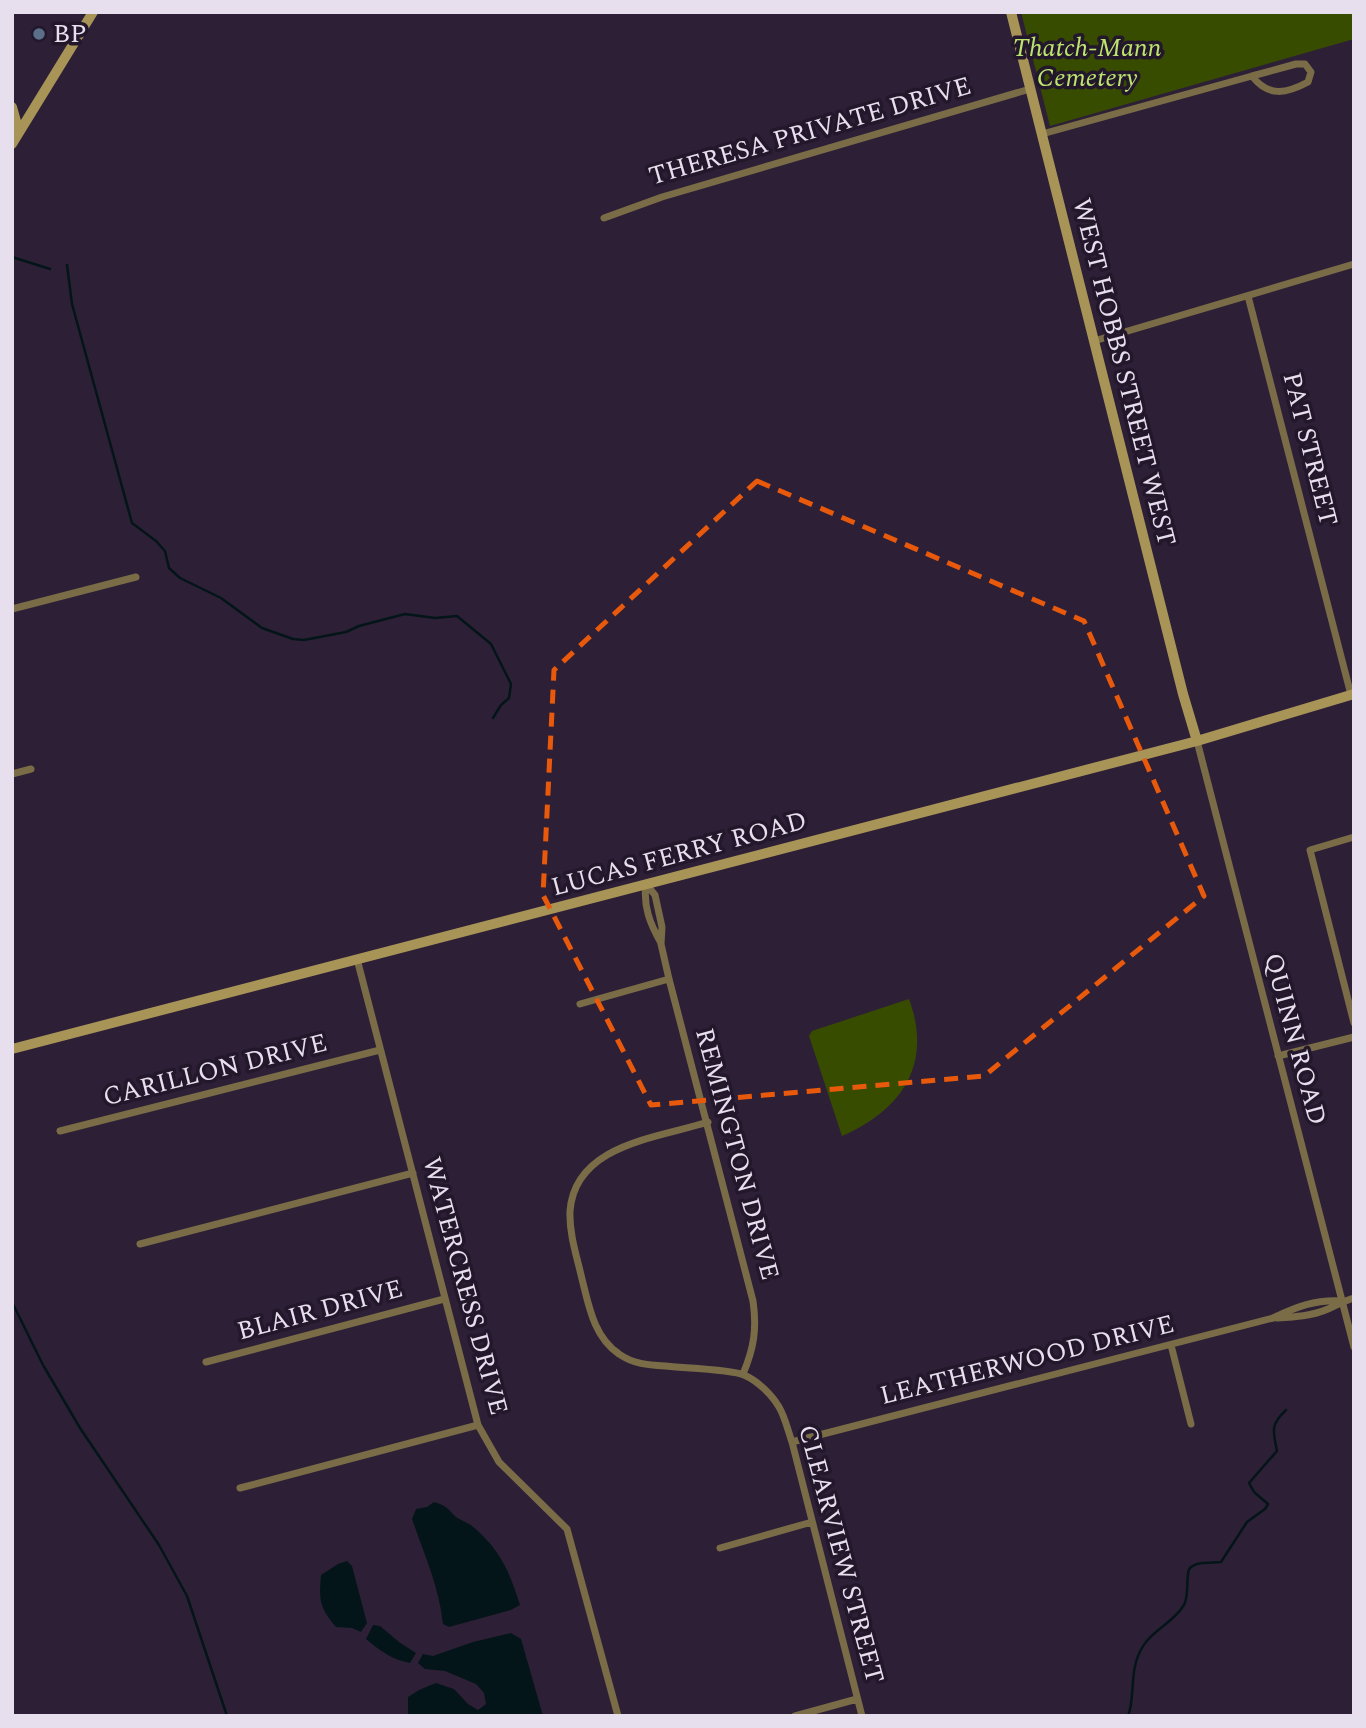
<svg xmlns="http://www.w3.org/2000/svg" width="1366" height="1728" viewBox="0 0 1366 1728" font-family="Spectral,serif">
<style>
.green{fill:#384c00}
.water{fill:#041519}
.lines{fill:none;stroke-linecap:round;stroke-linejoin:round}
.stream{stroke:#041519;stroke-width:2.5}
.street{stroke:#796c47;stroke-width:7}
.secondary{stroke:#a89457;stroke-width:10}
.marked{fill:none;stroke:#e8590c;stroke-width:5;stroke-dasharray:14 9;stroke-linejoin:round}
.service-dot{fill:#5c6f8a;stroke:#23172c;stroke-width:2.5}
.labels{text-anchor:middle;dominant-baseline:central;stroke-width:7;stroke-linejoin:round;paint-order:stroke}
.poi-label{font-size:26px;fill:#e7dfed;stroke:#23172c;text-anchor:start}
.park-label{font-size:26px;font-style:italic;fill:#bde56e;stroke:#23172c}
.street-label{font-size:26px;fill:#e7dfed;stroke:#23172c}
</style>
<rect width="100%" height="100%" fill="#2d2036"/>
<path class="green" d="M 1021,12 L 1354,12 L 1354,39 L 1050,126 Z
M 909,999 C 933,1064 902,1110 842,1136 L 809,1036 L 812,1031 Z"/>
<path class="water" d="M 434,1502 C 446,1505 448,1509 456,1517 C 460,1520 466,1522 471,1525 C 500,1549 509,1570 520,1605 L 511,1610 L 449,1627 L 443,1624 C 439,1586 424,1554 412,1519 L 416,1509 L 427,1507 Z
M 347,1561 L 352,1566 L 367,1623 L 361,1632 L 352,1628 L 336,1627 C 319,1607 319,1600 321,1575 L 338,1564 Z
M 373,1625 L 380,1626 L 399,1642 L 416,1653 L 410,1663 C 393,1660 380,1651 366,1639 Z
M 511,1633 L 521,1639 L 543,1716 L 408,1716 L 408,1697 L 419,1690 L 436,1683 L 454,1689 L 468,1704 L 478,1710 L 486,1704 L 484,1693 L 476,1684 L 445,1671 L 425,1669 L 418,1663 L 423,1654 L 433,1656 L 473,1642 Z"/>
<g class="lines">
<path class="stream" d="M 12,257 L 50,269
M 67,265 L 72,304 L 132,523 L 156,541 L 165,551 L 169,568 L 180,578 L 221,598 L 262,628 L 293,639 L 304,640 L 346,632 L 359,626 L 405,614 L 435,618 L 457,616 L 491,644 L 511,684 L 509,698 L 501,705 L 493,718
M 12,1302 L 43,1365 L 80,1428 L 159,1545 L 187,1596 L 227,1716
M 1128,1716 C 1134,1703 1131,1678 1136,1662 C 1145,1630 1170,1628 1184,1605 C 1190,1593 1185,1573 1190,1568 C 1197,1561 1212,1563 1221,1562 L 1247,1522 L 1265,1509 L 1268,1504 L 1254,1492 L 1249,1483 L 1277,1451 C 1273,1431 1270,1425 1286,1410"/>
<path class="street" d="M 1296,64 L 1305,64 L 1311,72 L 1308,82 C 1286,94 1268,97 1252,76 Z
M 1042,134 L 1252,76
M 604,218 L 662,197 L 1030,89
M 1248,296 L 1351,695
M 1094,341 L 1354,264
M 12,609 L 136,577
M 1197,741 L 1354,1347
M 12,774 L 31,769
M 1354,837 L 1310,850 L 1354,1023
M 646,884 L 655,895 L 662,927 L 661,944 L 669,979 L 753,1301 C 757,1329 754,1348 743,1374
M 646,884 C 643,906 650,924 661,943
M 357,959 L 478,1425 L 499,1462 L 567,1529 L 618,1716
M 580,1004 L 669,979
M 1278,1056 L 1354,1037
M 708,1122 C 658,1138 575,1144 570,1211 C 569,1234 577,1257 582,1279 C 589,1307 594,1337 619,1354 C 633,1364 648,1365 665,1366 C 682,1368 731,1369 744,1375 C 758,1381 772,1395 779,1407 C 785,1417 788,1431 792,1442 L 862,1716
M 60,1131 L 380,1050
M 140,1244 L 413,1173
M 1277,1318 C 1294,1317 1312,1316 1328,1309 C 1337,1305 1344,1301 1354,1298
M 1171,1345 L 1191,1424
M 206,1362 L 444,1299
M 792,1442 L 1273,1318 C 1296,1307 1316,1299 1342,1301
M 240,1488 L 478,1425
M 720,1548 L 812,1522
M 795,1716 L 857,1699"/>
<path class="secondary" d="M 1011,12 L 1183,694 L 1197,741
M 12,107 L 19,132
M 12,144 L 93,12
M 12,1049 L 1197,741 L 1354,694"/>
</g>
<path class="marked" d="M 757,481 L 1084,621 L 1204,896 L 984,1076 L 651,1105 L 543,895 L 554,670 Z"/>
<circle class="service-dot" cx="39" cy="34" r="7"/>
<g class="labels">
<g class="poi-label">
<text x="53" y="34">BP</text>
</g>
<g class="park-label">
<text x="1087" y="48">Thatch-Mann<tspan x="1087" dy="30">Cemetery</tspan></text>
</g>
<g class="street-label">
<text transform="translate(810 131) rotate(-16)">THERESA PRIVATE DRIVE</text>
<text transform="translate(1124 372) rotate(76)">WEST HOBBS STREET WEST</text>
<text transform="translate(1310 449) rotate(76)">PAT STREET</text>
<text transform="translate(679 854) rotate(-15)">LUCAS FERRY ROAD</text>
<text transform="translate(1295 1039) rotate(75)">QUINN ROAD</text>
<text transform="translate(215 1070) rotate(-14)">CARILLON DRIVE</text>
<text transform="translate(737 1154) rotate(75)">REMINGTON DRIVE</text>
<text transform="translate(465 1286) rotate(75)">WATERCRESS DRIVE</text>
<text transform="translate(320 1310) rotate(-15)">BLAIR DRIVE</text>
<text transform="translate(1027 1360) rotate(-14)">LEATHERWOOD DRIVE</text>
<text transform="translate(841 1554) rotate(75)">CLEARVIEW STREET</text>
</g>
</g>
<rect width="1366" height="1728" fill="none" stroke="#e7dfed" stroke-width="28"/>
</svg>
